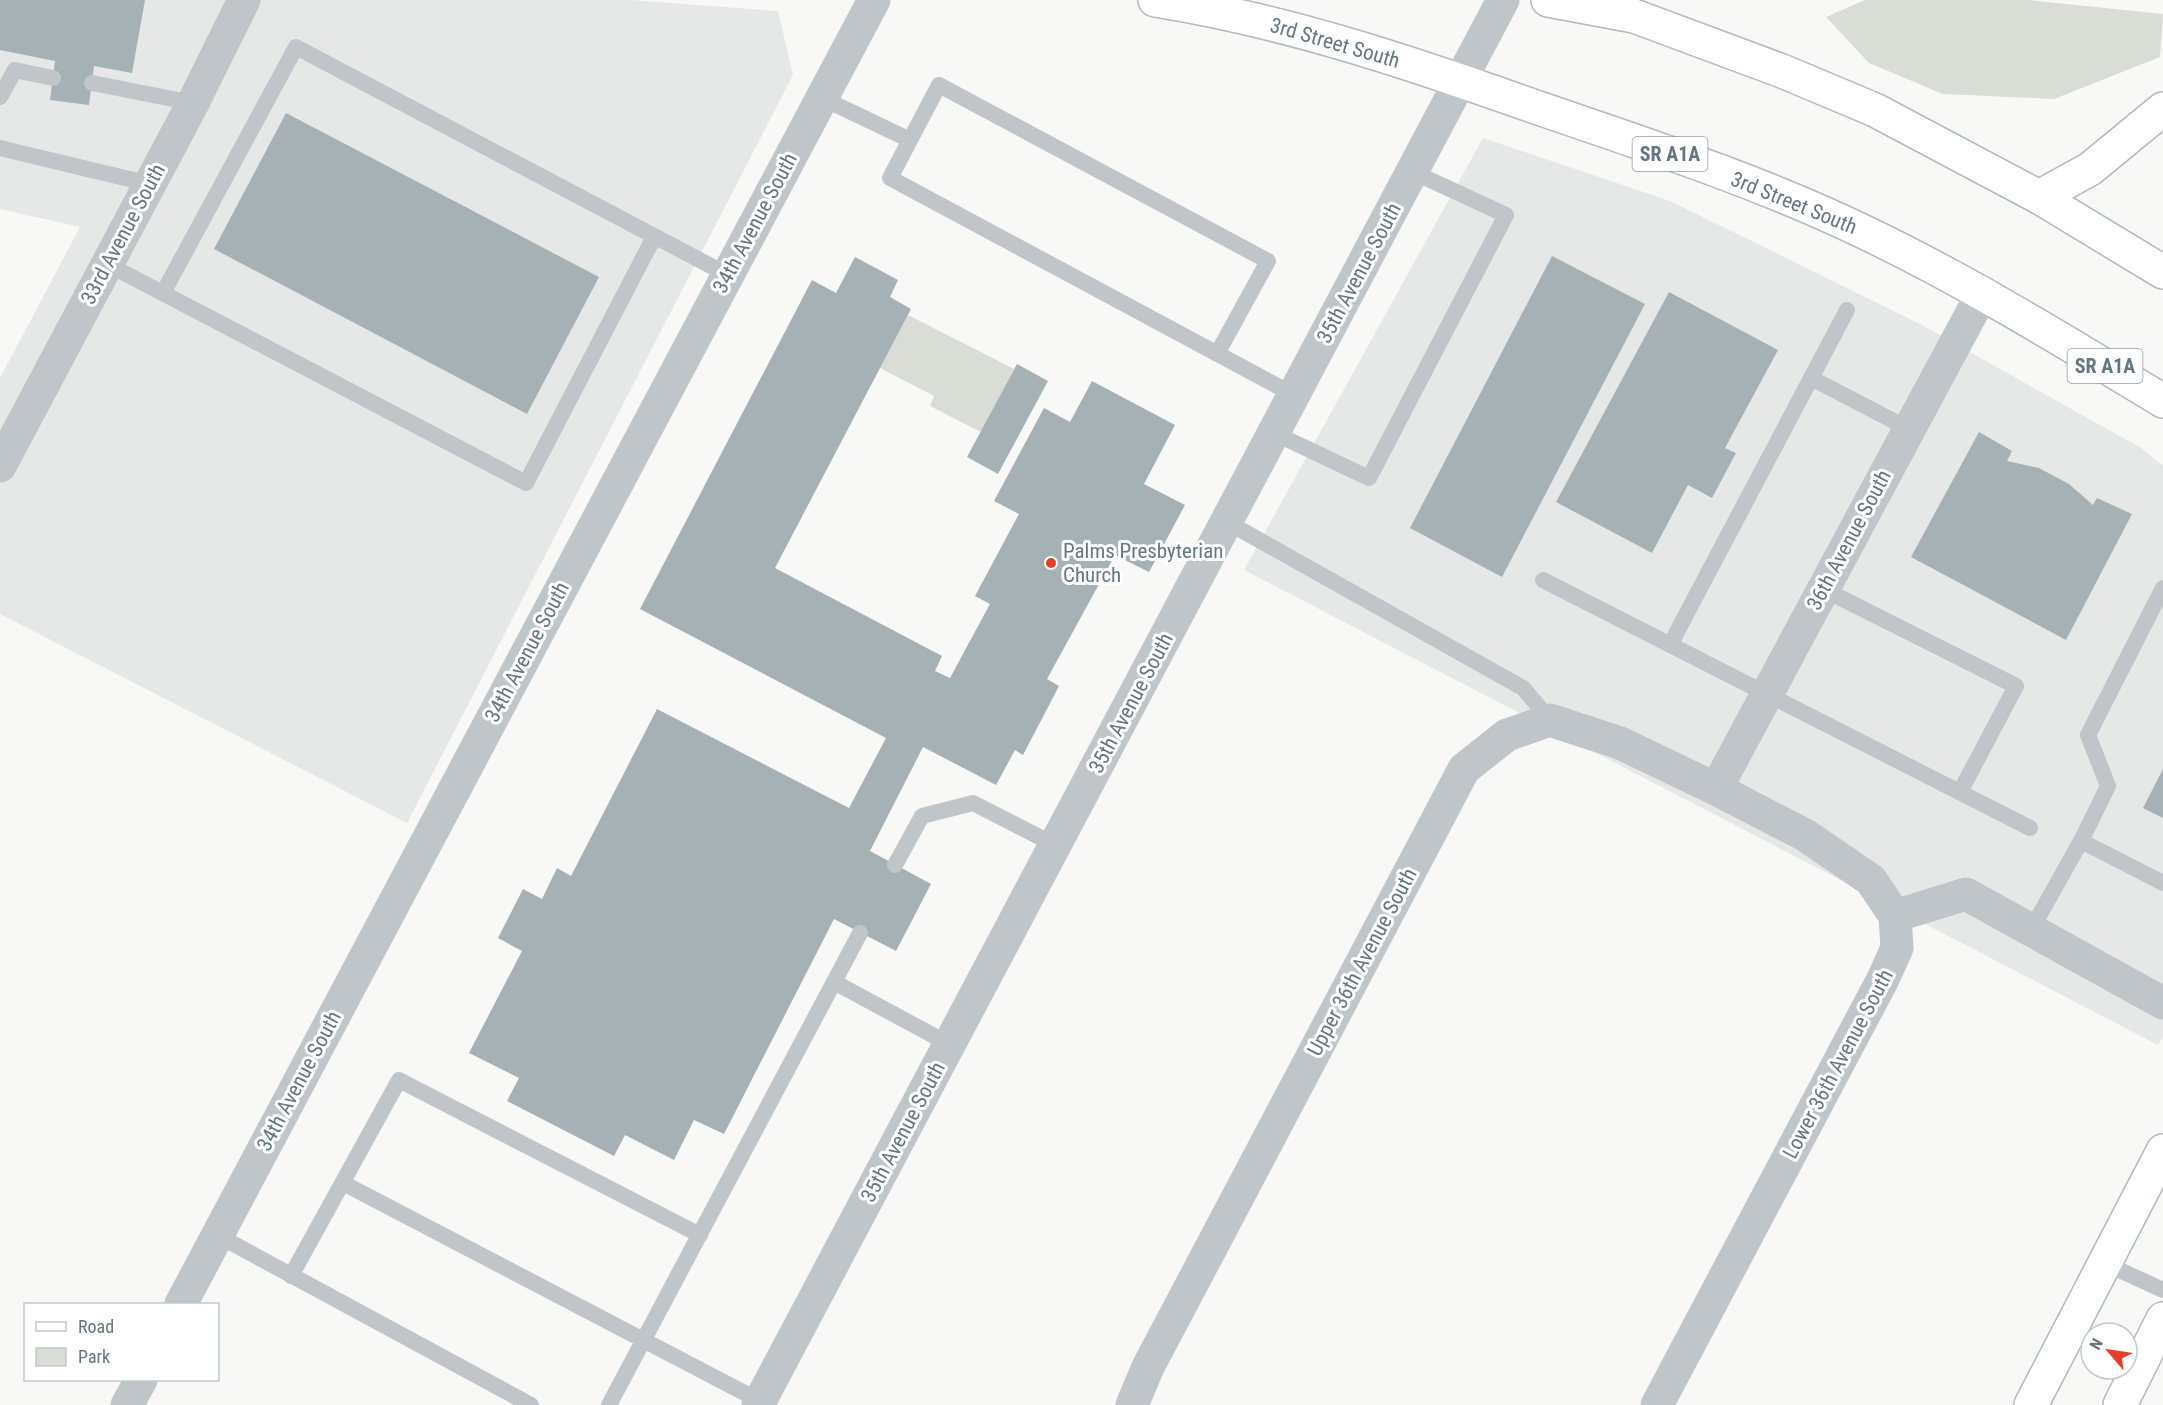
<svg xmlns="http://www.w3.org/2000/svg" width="2163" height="1405" viewBox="0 0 2163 1405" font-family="'Roboto Condensed',sans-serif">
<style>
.built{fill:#e6e8e7}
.green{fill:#d9ddd5}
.building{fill:#a6b1b5}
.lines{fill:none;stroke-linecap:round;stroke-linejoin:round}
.secondary-casing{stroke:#b1b9bd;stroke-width:36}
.primary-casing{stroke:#b3b9bc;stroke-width:36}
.lane{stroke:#bfc5c8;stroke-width:16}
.street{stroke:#bfc5c8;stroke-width:33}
.secondary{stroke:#fff;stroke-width:33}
.primary{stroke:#fff;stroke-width:33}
.poi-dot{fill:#e73f27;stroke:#fff;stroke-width:2}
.labels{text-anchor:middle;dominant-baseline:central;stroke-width:6;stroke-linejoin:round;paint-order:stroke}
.shield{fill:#fff;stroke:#92a0a7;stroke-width:1.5}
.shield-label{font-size:20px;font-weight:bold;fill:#637781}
.street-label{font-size:21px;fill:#637781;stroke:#fff}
.poi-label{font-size:21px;fill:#637781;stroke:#fff;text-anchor:start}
</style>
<rect width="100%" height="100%" fill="#f8f8f6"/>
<path class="built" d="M 0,0 L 630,0 L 778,11 L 793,75 L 407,823 L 0,614 L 0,378 L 80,227 L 0,209 Z
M 1483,138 L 1670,201 L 1918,323 L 2141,448 L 2163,466 L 2163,1036 L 2158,1045 L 1244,570 Z"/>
<path class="green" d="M 1865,0 L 2028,0 L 2163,14 L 2160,57 L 2054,99 L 1943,94 L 1869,63 L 1826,17 Z
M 908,315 L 1014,369 L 981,432 L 930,406 L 934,396 L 880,368 Z"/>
<path class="building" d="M 0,0 L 145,0 L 132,73 L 94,66 L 89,105 L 50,100 L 55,61 L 0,50 Z
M 286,113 L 599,277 L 527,414 L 214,249 Z
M 1552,256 L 1645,304 L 1502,577 L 1410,528 Z
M 855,257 L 898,280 L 890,297 L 911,309 L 775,568 L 942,656 L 935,671 L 950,678 L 990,604 L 975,596 L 1019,514 L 994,501 L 1044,408 L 1070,422 L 1092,381 L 1175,425 L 1144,484 L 1185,505 L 1149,572 L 1115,555 L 1047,679 L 1059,686 L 1023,755 L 1015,750 L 996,785 L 923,747 L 870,851 L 931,884 L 896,951 L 834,919 L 724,1134 L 694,1120 L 674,1160 L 625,1135 L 614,1156 L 507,1101 L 519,1078 L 469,1053 L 522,951 L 498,938 L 523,889 L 542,899 L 557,868 L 571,876 L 657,709 L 849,808 L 886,738 L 640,609 L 812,280 L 836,293 Z
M 1669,292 L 1778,350 L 1725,448 L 1736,453 L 1712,498 L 1688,485 L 1652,553 L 1556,502 Z
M 1017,364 L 1048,381 L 998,474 L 967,457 Z
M 1979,432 L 2012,451 L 2007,461 L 2039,468 L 2069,484 L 2093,505 L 2097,498 L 2132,514 L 2066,640 L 1911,557 Z
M 2163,769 L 2163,818 L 2143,808 Z"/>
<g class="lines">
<g class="secondary-casing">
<path id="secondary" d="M 2039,197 L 2090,169 L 2163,109
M 2031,1405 L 2163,1151
M 2120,1405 L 2163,1319"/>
</g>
<g class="primary-casing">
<path id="primary" d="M 1155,0 C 1281,20 1403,60 1524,103 C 1637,142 1754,179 1862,231 C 1967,281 2064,341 2163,401
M 1548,0 L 1634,16 L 1782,71 L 1875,110 L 2039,197 L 2163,272"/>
</g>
<path class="lane" d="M 92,83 L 193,103
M 0,97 L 15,70 L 53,78
M 822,98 L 910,140 L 890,178 L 1294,395
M 910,140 L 939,85 L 1268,261 L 1217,354
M 0,148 L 150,184
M 107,264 L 526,483 L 654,237
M 163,293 L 296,47 L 728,275
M 1811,378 L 1909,429
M 1274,433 L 1369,478 L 1506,215 L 1413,172
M 1227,522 L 1523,688 L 1550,720
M 1543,580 L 2030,828
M 1823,589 L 2016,686 L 1960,792
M 1670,645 L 1847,310
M 2081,841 L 2163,883
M 895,865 L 922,816 L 973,803 L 1055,845
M 2031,930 L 2081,841 L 2108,786 L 2088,735 L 2163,588
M 834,982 L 949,1044
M 343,1183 L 760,1401
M 217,1235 L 531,1405
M 2104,1263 L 2163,1290
M 291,1276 L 399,1080 L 700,1235
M 609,1405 L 860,933"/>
<path class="street" d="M 0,466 L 193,103 L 244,0
M 1716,789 L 1983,292
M 1895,916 L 1966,894 L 2163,1003
M 181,1304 L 874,0
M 127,1405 L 141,1380
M 758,1405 L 1503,0
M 1132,1405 L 1148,1367 L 1464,769 L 1507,735 L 1550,720 L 1620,743 L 1716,789 L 1805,835 L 1871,880 L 1895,916 L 1897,948 L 1883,979 L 1657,1405"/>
<use href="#secondary" class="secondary"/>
<use href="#primary" class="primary"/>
</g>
<circle class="poi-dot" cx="1051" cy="563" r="6"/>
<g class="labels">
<g class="shield">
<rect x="1632.5" y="137" width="75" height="34" rx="4.5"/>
<rect x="2067.5" y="349" width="75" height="34" rx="4.5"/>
</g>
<g class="shield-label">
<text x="1670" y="154">SR A1A</text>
<text x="2105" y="366">SR A1A</text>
</g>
<g class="street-label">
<text transform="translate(1335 43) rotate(16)">3rd Street South</text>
<text transform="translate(1794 203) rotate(22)">3rd Street South</text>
<text transform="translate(755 223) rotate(-62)">34th Avenue South</text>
<text transform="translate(123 234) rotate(-62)">33rd Avenue South</text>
<text transform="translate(1359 273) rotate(-62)">35th Avenue South</text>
<text transform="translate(1849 540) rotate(-62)">36th Avenue South</text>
<text transform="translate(527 652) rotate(-62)">34th Avenue South</text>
<text transform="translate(1131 703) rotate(-62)">35th Avenue South</text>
<text transform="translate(1362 962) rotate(-62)">Upper 36th Avenue South</text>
<text transform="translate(1838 1064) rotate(-62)">Lower 36th Avenue South</text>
<text transform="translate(299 1081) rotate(-62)">34th Avenue South</text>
<text transform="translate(903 1132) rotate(-62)">35th Avenue South</text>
</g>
<g class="poi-label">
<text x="1063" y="551">Palms Presbyterian<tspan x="1063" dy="24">Church</tspan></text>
</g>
</g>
<rect x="24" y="1303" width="195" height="78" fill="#ffffff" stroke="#c1c9cd" stroke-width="1.5"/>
<rect x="36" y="1322" width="30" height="9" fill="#ffffff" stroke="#c1c9cd" stroke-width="1.5"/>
<text x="78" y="1333" font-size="18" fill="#637781">Road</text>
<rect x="36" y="1348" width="30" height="18" fill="#d9ddd5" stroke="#c1c9cd" stroke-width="1.5"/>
<text x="78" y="1363" font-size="18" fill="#637781">Park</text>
<g transform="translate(2109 1351) rotate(299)"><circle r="28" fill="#ffffff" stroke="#c1c9cd" stroke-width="1.5"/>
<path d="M0-4.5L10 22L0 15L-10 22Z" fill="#e73f27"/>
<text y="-9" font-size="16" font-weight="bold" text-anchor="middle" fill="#637781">N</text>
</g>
</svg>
